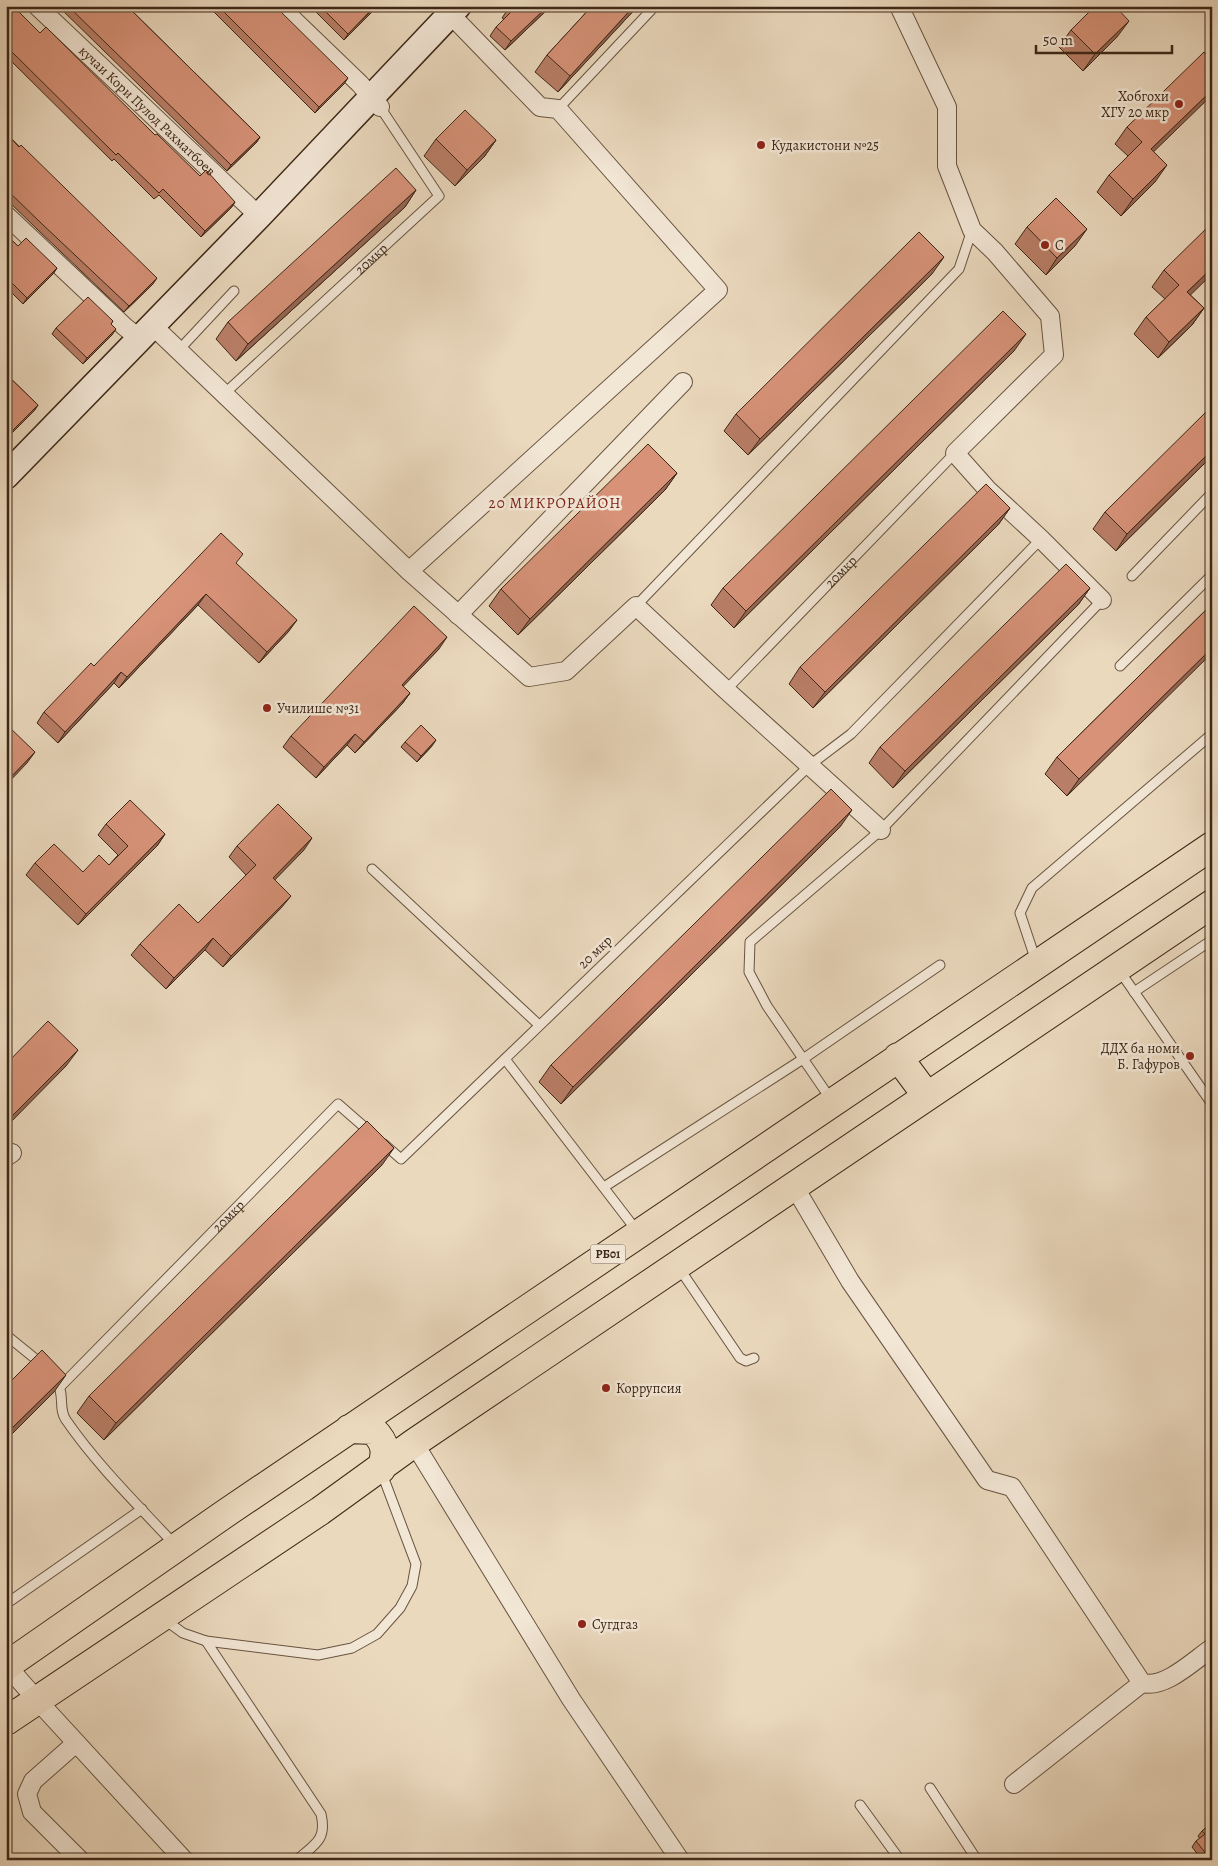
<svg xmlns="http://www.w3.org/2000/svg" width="1218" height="1866" viewBox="0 0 1218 1866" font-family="Alegreya,serif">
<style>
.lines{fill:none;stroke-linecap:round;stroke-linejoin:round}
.service-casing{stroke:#685441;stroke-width:11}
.minor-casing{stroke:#685441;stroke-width:20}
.secondary-casing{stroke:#3d2717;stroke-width:28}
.trunk-casing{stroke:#3d2717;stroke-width:30}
.service{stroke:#f2e6d5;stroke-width:9}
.minor{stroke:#f2e6d5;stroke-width:18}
.secondary{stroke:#f2e6d5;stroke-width:25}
.trunk{stroke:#ebd9be;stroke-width:28}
.wall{fill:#b97e67;stroke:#3d2717}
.shaded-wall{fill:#966654;stroke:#3d2717}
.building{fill:#d79278;stroke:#3d2717}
.poi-dot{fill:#8f2418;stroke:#f2e6d5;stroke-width:2}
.labels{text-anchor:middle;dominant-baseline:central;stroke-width:5;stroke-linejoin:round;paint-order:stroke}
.shield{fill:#f2e6d5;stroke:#736050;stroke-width:1}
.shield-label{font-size:12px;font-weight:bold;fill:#3d2717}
.poi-label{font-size:14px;fill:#3d2717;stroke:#f2e6d5;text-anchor:start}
.street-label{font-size:14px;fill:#3d2717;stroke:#f2e6d5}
.neighbourhood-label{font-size:15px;letter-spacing:1px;fill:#7a1f14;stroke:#f2e6d5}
</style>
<rect width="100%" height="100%" fill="#ebd9be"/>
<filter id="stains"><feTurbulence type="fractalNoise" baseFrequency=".004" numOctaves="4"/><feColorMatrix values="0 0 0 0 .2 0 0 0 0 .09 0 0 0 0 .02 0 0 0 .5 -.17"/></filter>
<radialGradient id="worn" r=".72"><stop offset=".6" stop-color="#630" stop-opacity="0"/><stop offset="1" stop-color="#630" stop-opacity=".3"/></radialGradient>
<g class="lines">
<g class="service-casing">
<g id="service">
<path d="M 558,109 L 655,6"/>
<path d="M 178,351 L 234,291"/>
<path id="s1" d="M 224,394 L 439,196 L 380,107"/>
<path d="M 1132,576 L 1212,493"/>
<path d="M 636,606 L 959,269 L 972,230"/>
<path d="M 1120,666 L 1212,575"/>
<path id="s2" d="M 726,690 L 955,453"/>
<path d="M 372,869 L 539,1025"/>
<path d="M 1036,961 L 1020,913 L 1032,888 L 1212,734"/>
<path d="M 1119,970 L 1212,1104"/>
<path d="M 1134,992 L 1212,940"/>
<path d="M 505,1059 L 637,1231"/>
<path d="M 832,1101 L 767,1006 L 749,972 L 750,942 L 881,830 L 1102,600"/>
<path d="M 384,1144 L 401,1159 L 810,765 L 851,734 L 1041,539"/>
<path d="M 604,1187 L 803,1059 L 940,965"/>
<path d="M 679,1268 L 740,1358 L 746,1361 L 754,1358"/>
<path d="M 6,1335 L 43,1365"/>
<path d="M 57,1383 C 65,1394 58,1409 66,1420 C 97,1465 137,1504 175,1545"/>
<path id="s3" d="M 60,1387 L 338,1104 L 370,1132"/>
<path d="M 6,1604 L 142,1509"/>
<path d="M 165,1620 L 183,1633 L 206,1641 L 318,1655 L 352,1648 L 377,1634 L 400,1608 L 412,1586 L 416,1564 L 381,1471"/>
<path d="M 206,1641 L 321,1814 C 327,1840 315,1844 297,1860"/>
<path d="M 930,1788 L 977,1860"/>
<path d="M 860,1805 L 900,1860"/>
</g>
</g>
<g class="minor-casing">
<g id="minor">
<path id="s4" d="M 37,6 L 259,216"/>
<path d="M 279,6 L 360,84 L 380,107"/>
<path d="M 899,6 L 947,107 L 947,166 L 972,230 L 995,252 L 1050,316 L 1054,355 L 955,453 L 987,489 L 1041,539 L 1102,600"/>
<path d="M 6,215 L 125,327 L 140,339"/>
<path d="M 153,326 L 409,571 L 529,677 L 566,671 L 636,606 L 726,690 L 881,830"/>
<path d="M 409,571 L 718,290 L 558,109 L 540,107 L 450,14"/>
<path d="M 458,615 L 683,382"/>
<path d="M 6,1157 L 12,1153"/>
<path d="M 794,1186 L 850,1281 L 987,1480 L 1012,1487 L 1142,1683 C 1165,1689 1193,1661 1212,1648"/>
<path d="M 414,1443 L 571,1699 L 680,1860"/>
<path d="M 7,1666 L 37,1700 L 184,1860"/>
<path d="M 76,1743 L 33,1781 L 27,1794 L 32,1812 L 80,1860"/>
<path d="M 1014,1784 L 1142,1683"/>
</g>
</g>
<g class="secondary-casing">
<path id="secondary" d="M 6,476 L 259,216 L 458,6"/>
</g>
<g class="trunk-casing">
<path id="trunk" d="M 898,1057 L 927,1096
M 349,1429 L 373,1430 C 386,1443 387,1452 381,1469
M 6,1666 L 226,1513 L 1212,846
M 6,1721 L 320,1511 L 414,1443 L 1212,904"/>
</g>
<use href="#service" class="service"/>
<use href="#minor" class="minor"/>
<use href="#secondary" class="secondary"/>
<use href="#trunk" class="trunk"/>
</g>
<path class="wall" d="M 6,6 L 40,33 L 155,135 L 200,176 L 235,202 L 231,208 L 201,237 L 159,195 L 154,199 L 114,159 L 112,161 L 6,56 Z
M 58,6 L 127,6 L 260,137 L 256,143 L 227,171 Z
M 208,6 L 275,6 L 344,84 L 315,113 Z
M 315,6 L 376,6 L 373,11 L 344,40 L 313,9 Z
M 551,6 L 505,50 L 490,36 L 496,27 L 504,19 L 502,18 L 508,9 Z
M 592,6 L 638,6 L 558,92 L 535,72 L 547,55 Z
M 1084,6 L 1116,6 L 1115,7 L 1117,37 L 1083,71 L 1059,47 L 1071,30 L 1090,12 Z
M 1127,127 L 1153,152 L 1155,182 L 1121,216 L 1097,192 L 1109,175 L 1128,156 L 1115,144 Z
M 6,133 L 153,284 L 124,312 L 37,229 L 6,199 Z
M 436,139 L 496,140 L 484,157 L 455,186 L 424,156 Z
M 416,190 L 405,207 L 236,361 L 216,339 L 228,322 Z
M 1027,227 L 1075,246 L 1046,275 L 1015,244 Z
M 6,235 L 18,246 L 57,268 L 53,274 L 23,304 L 6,287 Z
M 1164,270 L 1204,308 L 1192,325 L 1158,358 L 1134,334 L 1146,317 L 1165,299 L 1152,287 Z
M 932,274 L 748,455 L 724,431 L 736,414 Z
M 113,321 L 111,324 L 112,335 L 83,364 L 52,334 L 56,328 Z
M 1014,351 L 734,628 L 711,605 L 723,588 Z
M 6,374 L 38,405 L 34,411 L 6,439 Z
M 1212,456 L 1116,551 L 1093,529 L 1105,512 Z
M 677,473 L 665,490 L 518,635 L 489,606 L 501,589 Z
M 1010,508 L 998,525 L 813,708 L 789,684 L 800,667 Z
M 237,564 L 289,631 L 259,663 L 198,605 L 119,688 L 114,683 L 58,743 L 37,723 L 44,712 L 94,666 Z
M 1090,588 L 1078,605 L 893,788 L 869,763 L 880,747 Z
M 1212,604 L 1067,796 L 1045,774 L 1057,757 Z
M 439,649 L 403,686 L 410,693 L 402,704 L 355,753 L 347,745 L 316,778 L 283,747 L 291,736 Z
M 405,742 L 432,746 L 417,762 L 401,747 Z
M 106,824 L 165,834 L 157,846 L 78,925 L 26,875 L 35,863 L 83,872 L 109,865 L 118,855 L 98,835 Z
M 840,827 L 561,1104 L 539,1082 L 551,1065 Z
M 237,846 L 304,850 L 274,880 L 282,907 L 223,967 L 205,950 L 166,989 L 131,955 L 140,944 L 198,923 L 246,875 L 229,857 Z
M 382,1165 L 104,1440 L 77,1413 L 89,1396 Z
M 1212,1823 L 1212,1860 L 1202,1860 L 1192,1847 L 1196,1841 L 1200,1839 L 1198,1836 L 1202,1831 Z"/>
<path class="shaded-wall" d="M 376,6 L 373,11 L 344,40 L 348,34 Z
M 548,6 L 551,6 L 505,50 L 511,41 Z
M 634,6 L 638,6 L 558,92 L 570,76 Z
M 1129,21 L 1117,37 L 1083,71 L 1095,54 Z
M 348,78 L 344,84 L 315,113 L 319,107 Z
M 1212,90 L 1212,95 L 1139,166 L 1151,149 Z
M 260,137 L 256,143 L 227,171 L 231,165 Z
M 496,140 L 484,157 L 455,186 L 467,170 Z
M 1167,165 L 1155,182 L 1121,216 L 1133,199 Z
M 416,190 L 405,207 L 236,361 L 248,344 Z
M 235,202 L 231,208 L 201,237 L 205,231 Z
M 1087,229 L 1075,246 L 1046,275 L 1057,258 Z
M 944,257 L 932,274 L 748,455 L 760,439 Z
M 57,268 L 53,274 L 23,304 L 27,298 Z
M 1212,268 L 1212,274 L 1176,309 L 1187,292 Z
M 157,278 L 153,284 L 124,312 L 129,306 Z
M 1204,308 L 1192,325 L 1158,358 L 1169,342 Z
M 116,329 L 112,335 L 83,364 L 87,358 Z
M 1026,334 L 1014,351 L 734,628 L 746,611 Z
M 38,405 L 34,411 L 6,439 L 9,434 Z
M 1212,450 L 1212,456 L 1116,551 L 1127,534 Z
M 677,473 L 665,490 L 518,635 L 530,619 Z
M 1010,508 L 998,525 L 813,708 L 825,692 Z
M 1090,588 L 1078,605 L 893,788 L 905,771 Z
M 206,594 L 198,605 L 119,688 L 127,677 Z
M 297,620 L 289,631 L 259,663 L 267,652 Z
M 447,637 L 439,649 L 394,696 L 402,685 Z
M 1212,648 L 1212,653 L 1067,796 L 1079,779 Z
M 121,672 L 114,683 L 58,743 L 65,732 Z
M 410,693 L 402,704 L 355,753 L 364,742 Z
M 355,734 L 347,745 L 316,778 L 324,767 Z
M 436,740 L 432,746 L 417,762 L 421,756 Z
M 35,752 L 27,763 L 6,785 L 6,782 Z
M 852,810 L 840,827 L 561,1104 L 573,1087 Z
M 165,834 L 157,846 L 78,925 L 86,914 Z
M 312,838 L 304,850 L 265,890 L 273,878 Z
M 291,896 L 282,907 L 223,967 L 231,956 Z
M 213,938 L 205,950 L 166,989 L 174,978 Z
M 78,1050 L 66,1066 L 6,1127 L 6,1122 Z
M 394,1148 L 382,1165 L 104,1440 L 116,1423 Z
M 66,1375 L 54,1392 L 6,1440 L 6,1434 Z"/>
<path class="building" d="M 6,6 L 13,6 L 40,33 L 46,27 L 155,135 L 157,134 L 200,176 L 206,170 L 235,202 L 205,231 L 163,189 L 159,193 L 118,153 L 116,155 L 8,48 L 6,50 Z
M 68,6 L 127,6 L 260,137 L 231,165 Z
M 218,6 L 275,6 L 348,78 L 319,107 Z
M 320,6 L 375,6 L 348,34 Z
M 511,6 L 548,6 L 511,41 L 496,27 L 511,12 L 508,9 Z
M 592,6 L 634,6 L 570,76 L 547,55 Z
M 1095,6 L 1115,6 L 1129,21 L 1095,54 L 1071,30 Z
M 1204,52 L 1212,60 L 1212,90 L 1151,149 L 1167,165 L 1133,199 L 1109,175 L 1142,142 L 1127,127 Z
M 465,110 L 496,140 L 467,170 L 436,139 Z
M 6,133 L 19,147 L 21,145 L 157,278 L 129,306 L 41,223 L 6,189 Z
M 396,168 L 416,190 L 248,344 L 228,322 Z
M 1056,198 L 1087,229 L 1057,258 L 1027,227 Z
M 1212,223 L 1212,268 L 1187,292 L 1204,308 L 1169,342 L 1146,317 L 1179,285 L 1164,270 Z
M 919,232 L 944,257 L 760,439 L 736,414 Z
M 6,235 L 18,246 L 26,238 L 57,268 L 27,298 L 6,277 Z
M 88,297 L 113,321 L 111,324 L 116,329 L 87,358 L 56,328 Z
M 1003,311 L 1026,334 L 746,611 L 723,588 Z
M 6,374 L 38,405 L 9,434 L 6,431 Z
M 1212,406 L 1212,450 L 1127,534 L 1105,512 Z
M 648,444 L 677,473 L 530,619 L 501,589 Z
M 986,484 L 1010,508 L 825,692 L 800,667 Z
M 221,533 L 243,554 L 236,563 L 297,620 L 267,652 L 206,594 L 127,677 L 121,672 L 65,732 L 44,712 L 91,663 L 94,666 Z
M 1066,564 L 1090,588 L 905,771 L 880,747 Z
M 1212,604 L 1212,648 L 1079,779 L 1057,757 Z
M 414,606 L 447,637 L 402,685 L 410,693 L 364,742 L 355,734 L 324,767 L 291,736 Z
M 6,724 L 35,752 L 6,782 Z
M 421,725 L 436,740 L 421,756 L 405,742 Z
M 831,789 L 852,810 L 573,1087 L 551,1065 Z
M 130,800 L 165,834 L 86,914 L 35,863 L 54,844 L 83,872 L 99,855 L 109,865 L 128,846 L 106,824 Z
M 278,804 L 312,838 L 273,878 L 291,896 L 231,956 L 213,938 L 174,978 L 140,944 L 179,904 L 198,923 L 256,865 L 237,846 Z
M 48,1021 L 78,1050 L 6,1122 L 6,1064 Z
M 367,1121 L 394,1148 L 116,1423 L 89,1396 Z
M 42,1350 L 66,1375 L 6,1434 L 6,1386 Z
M 1212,1823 L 1212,1860 L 1211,1860 L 1196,1841 L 1205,1834 L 1202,1831 Z"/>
<g class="poi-dot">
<circle cx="1179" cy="104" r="5"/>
<circle cx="761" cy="145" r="5"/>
<circle cx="1045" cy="245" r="5"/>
<circle cx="267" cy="708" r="5"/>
<circle cx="1190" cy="1056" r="5"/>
<circle cx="606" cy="1388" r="5"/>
<circle cx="582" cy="1624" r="5"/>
</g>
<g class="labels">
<rect class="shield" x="590.5" y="1244.5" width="35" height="19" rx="4"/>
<g class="shield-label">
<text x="608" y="1254">РБ01</text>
</g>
<g class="poi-label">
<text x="1169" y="96" text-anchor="end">Хобгохи<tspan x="1169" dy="16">ХГУ 20 мкр</tspan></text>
<text x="771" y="145">Кудакистони №25</text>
<text x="1055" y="245">С</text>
<text x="277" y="708">Училише №31</text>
<text x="1180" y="1048" text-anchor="end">ДДХ ба номи<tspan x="1180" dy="16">Б. Гафуров</tspan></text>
<text x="616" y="1388">Коррупсия</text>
<text x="592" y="1624">Сугдгаз</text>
</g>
<g class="street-label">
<text stroke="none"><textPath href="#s4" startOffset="152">кучаи Кори Пулод Рахматбоев</textPath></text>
<text stroke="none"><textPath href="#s1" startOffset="200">20мкр</textPath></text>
<text stroke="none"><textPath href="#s2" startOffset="165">20мкр</textPath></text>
<text transform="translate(595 952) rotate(-44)">20 мкр</text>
<text stroke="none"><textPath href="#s3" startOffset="240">20мкр</textPath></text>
</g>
<g class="neighbourhood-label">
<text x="555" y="503">20 МИКРОРАЙОН</text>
</g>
</g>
<rect width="1218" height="1866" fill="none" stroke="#ebd9be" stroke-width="25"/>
<rect x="8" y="8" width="1203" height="1851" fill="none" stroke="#3d2717" stroke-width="2.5"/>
<rect x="12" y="12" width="1193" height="1841" fill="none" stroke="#3d2717"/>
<path d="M1036 45v8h136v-8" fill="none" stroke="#3d2717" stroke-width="2.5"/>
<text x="1043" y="45" font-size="15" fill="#3d2717" stroke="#f2e6d5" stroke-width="4" paint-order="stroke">50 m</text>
<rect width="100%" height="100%" filter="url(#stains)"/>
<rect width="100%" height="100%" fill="url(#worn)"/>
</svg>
